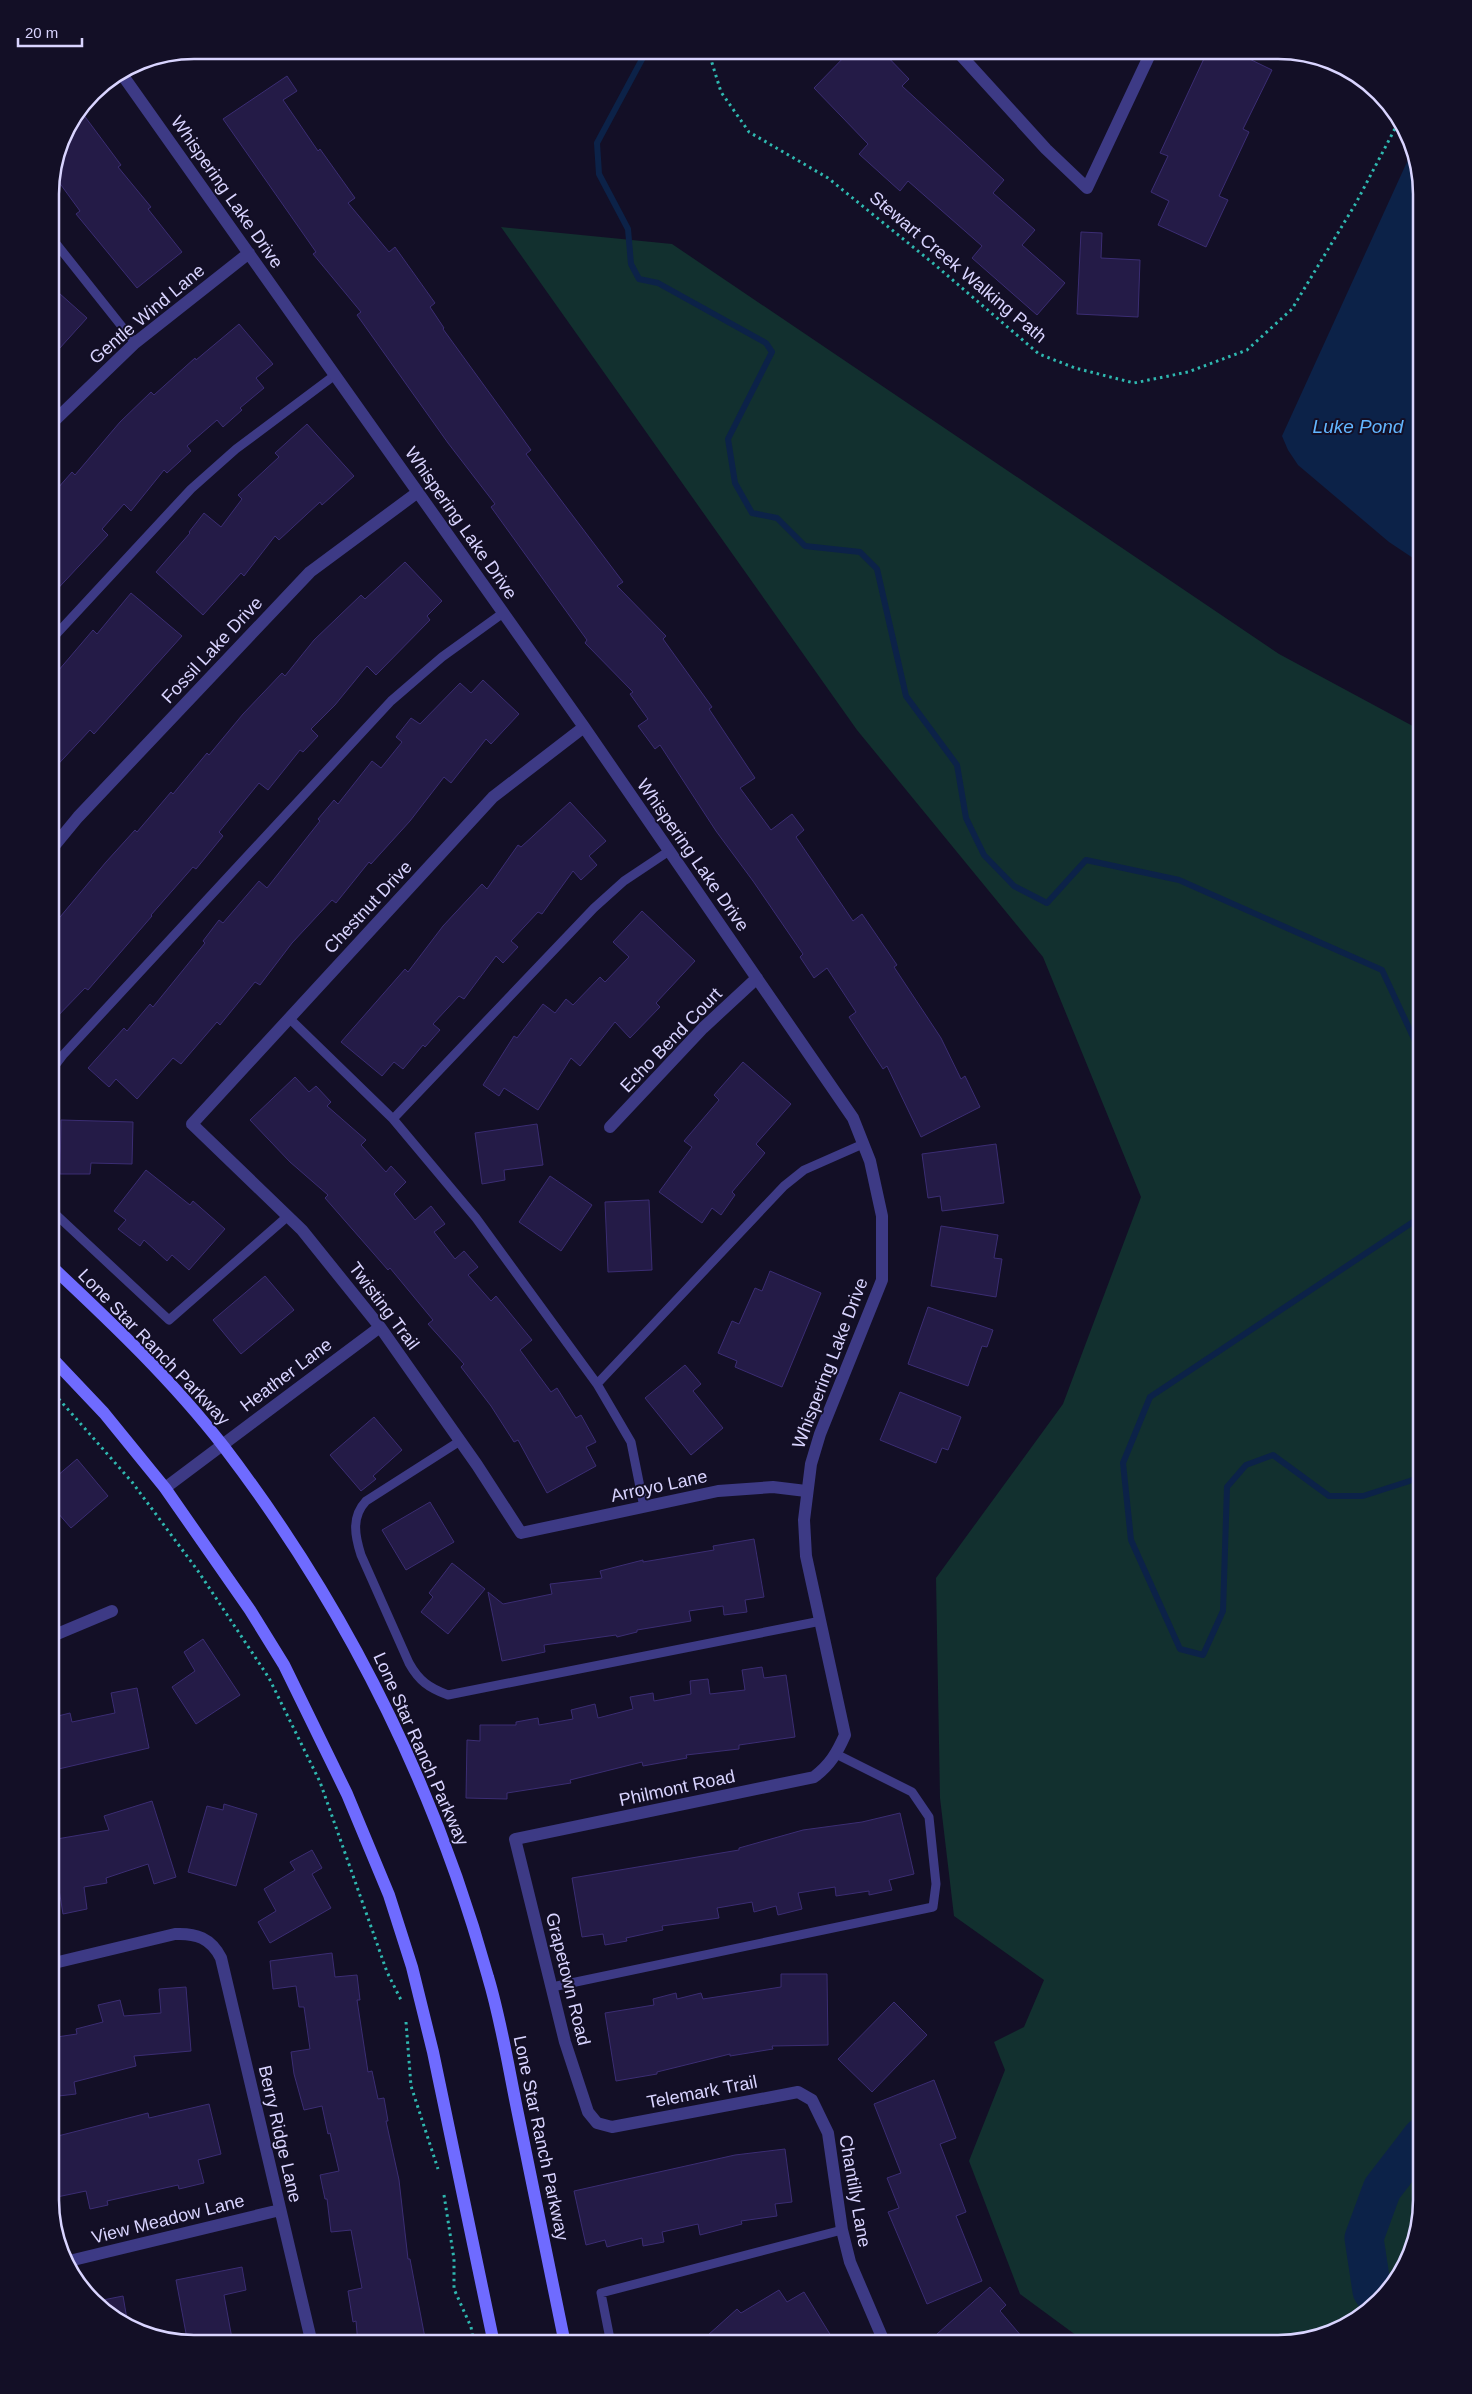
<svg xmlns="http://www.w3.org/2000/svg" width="1472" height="2394" viewBox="0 0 1472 2394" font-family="Helvetica,sans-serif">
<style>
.green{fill:#12302f}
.water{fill:#0c2248}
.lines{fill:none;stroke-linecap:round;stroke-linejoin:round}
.stream{stroke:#0c2248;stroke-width:6}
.river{stroke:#0c2248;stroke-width:39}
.building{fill:#241b47;stroke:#3b2d73}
.path{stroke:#2fb8b0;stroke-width:3;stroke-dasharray:2.5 4;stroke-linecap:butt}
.service{stroke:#3d3a85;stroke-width:9}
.minor{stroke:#3d3a85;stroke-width:12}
.secondary{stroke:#6f6bff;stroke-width:12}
.labels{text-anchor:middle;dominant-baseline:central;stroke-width:4;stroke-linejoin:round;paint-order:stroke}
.street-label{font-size:18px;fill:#d9d4ff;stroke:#130f26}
.water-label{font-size:19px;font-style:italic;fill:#62b6ff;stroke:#130f26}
.rim{fill:none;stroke:#d9d4ff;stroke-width:2.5}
</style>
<rect width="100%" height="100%" fill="#130f26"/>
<path class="green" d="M 501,227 L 672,244 L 1279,654 L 1422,731 L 1422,2200 L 1398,2280 L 1342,2329 L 1278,2344 L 1088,2344 L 1020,2294 L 969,2161 L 1005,2070 L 994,2042 L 1024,2027 L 1044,1980 L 954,1916 L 940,1798 L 936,1578 L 1063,1404 L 1141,1197 L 1043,957 L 857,730 Z"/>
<path class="water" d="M 1412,151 L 1422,194 L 1422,564 L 1389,542 L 1298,465 L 1288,450 L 1282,436 Z"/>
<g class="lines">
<path class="stream" d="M 647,50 L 597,143 L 599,174 L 628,229 L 631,264 L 639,279 L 658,283 L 766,343 L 772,352 L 728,439 L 735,483 L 752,513 L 777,518 L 805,546 L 860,552 L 877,569 L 906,696 L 957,765 L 966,818 L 984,855 L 1014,886 L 1047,903 L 1086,860 L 1179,880 L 1382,970 L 1422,1056
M 1422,1477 L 1363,1496 L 1329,1496 L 1273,1455 L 1246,1465 L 1227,1487 L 1223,1611 L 1203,1655 L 1180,1649 L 1131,1540 L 1123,1463 L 1150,1397 L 1422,1216"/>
<path class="river" d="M 1377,2298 L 1372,2291 L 1364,2238 L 1382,2189 L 1422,2137"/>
</g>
<path class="building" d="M 851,50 L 881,50 L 909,79 L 902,86 L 1004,180 L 993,193 L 1035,230 L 1022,245 L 1065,283 L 1037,315 L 972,258 L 982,246 L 908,181 L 900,191 L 859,154 L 868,144 L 814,88 Z
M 1208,50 L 1231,50 L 1272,70 L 1243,129 L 1249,132 L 1219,196 L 1228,200 L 1206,247 L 1158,225 L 1169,201 L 1151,192 L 1168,156 L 1160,153 Z
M 287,76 L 297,91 L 283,100 L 318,151 L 320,149 L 355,198 L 348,203 L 389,252 L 395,247 L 435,303 L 430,307 L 444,328 L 443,329 L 531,450 L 526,454 L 623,582 L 617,586 L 666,636 L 663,639 L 712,707 L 709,709 L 755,778 L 740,788 L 771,830 L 792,814 L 804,830 L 796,837 L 853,921 L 862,914 L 897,965 L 894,967 L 941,1038 L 961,1079 L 965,1076 L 980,1107 L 921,1137 L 887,1066 L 883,1069 L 849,1017 L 856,1012 L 827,968 L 814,978 L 800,957 L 803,954 L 753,881 L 716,831 L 660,745 L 655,749 L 638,726 L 648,719 L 630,694 L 633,692 L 585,643 L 587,640 L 491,507 L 495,504 L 448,443 L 357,315 L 361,312 L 313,254 L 316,252 L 223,119 Z
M 80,110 L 121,165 L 118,167 L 151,207 L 148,209 L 182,252 L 137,288 L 76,214 L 80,211 L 53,174 L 61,139 Z
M 1081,232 L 1102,233 L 1101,258 L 1140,260 L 1138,317 L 1077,314 Z
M 50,285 L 87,318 L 59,349 L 50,340 Z
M 239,324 L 273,364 L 256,378 L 264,388 L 240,408 L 242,410 L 223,427 L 217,420 L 187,446 L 191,451 L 167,473 L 164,470 L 131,511 L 124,504 L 102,529 L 108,535 L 50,597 L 50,497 L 72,472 L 75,475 L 120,422 L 151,392 L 154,395 L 195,358 L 196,360 Z
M 307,424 L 354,476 L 322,505 L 320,502 L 279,540 L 275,536 L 244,576 L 241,573 L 203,615 L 156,572 L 190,533 L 189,532 L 204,513 L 221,527 L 242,499 L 238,495 L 279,457 L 275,453 Z
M 405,562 L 442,601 L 427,616 L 430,620 L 376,675 L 367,666 L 335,705 L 311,729 L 318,736 L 303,752 L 300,750 L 268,790 L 259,783 L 219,832 L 223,836 L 196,869 L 193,867 L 151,915 L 152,916 L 88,990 L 85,988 L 50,1024 L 50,929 L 106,862 L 135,830 L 137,832 L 171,792 L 173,794 L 207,753 L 209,755 L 243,714 L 282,673 L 285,676 L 314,640 L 361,595 L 365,599 Z
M 131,593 L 182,636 L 94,734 L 90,730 L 50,773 L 50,663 L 58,671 L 93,630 L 97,634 Z
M 483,680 L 519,714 L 491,744 L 486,739 L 451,783 L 444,777 L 410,821 L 371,864 L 369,862 L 336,903 L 332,900 L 292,943 L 260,985 L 255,982 L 220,1025 L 217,1022 L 181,1064 L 173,1058 L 137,1099 L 116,1079 L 109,1087 L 88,1068 L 124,1028 L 127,1031 L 150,1004 L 153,1007 L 205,943 L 203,941 L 219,920 L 223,923 L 259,881 L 267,888 L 320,821 L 318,819 L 334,800 L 338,804 L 372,761 L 381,768 L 402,742 L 396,737 L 411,718 L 420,724 L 460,683 L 471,693 Z
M 570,802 L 606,841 L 589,856 L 597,865 L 581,880 L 573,871 L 542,914 L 538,912 L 511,941 L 518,947 L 503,963 L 496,956 L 464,999 L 459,996 L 433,1024 L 440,1030 L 425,1047 L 423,1045 L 403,1069 L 394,1062 L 382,1076 L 341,1042 L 405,969 L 408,972 L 443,926 L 482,884 L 487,889 L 518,845 L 521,847 Z
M 642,911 L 695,961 L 656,1003 L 660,1007 L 630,1038 L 615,1022 L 580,1066 L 571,1058 L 538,1110 L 504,1088 L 499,1096 L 483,1085 L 514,1036 L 517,1038 L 543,1004 L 555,1013 L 566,999 L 573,1005 L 600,977 L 605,982 L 629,957 L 613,942 Z
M 743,1062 L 791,1104 L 756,1144 L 765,1153 L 732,1192 L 735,1195 L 721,1215 L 712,1208 L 702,1223 L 659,1192 L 692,1147 L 684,1141 L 719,1100 L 714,1095 Z
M 295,1077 L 309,1092 L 316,1086 L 331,1102 L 327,1106 L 366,1140 L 361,1145 L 386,1172 L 391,1166 L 406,1182 L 394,1194 L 415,1220 L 431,1206 L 445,1224 L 434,1232 L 455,1259 L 464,1251 L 478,1267 L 468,1275 L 491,1301 L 496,1296 L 532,1340 L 520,1350 L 551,1392 L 557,1388 L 576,1418 L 581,1415 L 596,1442 L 586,1447 L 596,1466 L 547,1493 L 518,1440 L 514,1442 L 491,1406 L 461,1367 L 464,1364 L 428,1324 L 433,1320 L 390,1268 L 388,1270 L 325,1198 L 328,1195 L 290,1162 L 250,1120 Z
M 61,1120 L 133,1122 L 132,1164 L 91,1163 L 90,1174 L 60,1174 Z
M 537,1124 L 543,1165 L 504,1170 L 505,1180 L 482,1184 L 475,1133 Z
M 996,1144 L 1004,1203 L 942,1211 L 940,1196 L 928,1198 L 922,1154 Z
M 146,1170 L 190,1205 L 193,1201 L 225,1229 L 189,1270 L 172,1255 L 167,1261 L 144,1240 L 140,1246 L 118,1229 L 126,1220 L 114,1211 Z
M 550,1176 L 592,1205 L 561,1251 L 519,1222 Z
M 649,1200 L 652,1270 L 608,1272 L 605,1202 Z
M 941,1226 L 998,1235 L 994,1258 L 1002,1259 L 996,1297 L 931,1286 Z
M 770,1271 L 821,1293 L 782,1387 L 735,1367 L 737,1361 L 718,1353 L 732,1321 L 739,1324 L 755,1288 L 762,1291 Z
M 265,1276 L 294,1310 L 241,1354 L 213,1320 Z
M 928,1307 L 993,1330 L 987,1347 L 982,1346 L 968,1386 L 908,1364 Z
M 685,1365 L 701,1384 L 693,1391 L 723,1428 L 691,1455 L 645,1398 Z
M 900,1392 L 961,1417 L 948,1450 L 942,1448 L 936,1463 L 880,1440 Z
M 374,1417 L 402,1450 L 373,1476 L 376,1479 L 361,1491 L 330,1455 Z
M 77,1459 L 108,1496 L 71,1528 L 50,1504 L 50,1482 Z
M 430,1502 L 454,1542 L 406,1570 L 382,1530 Z
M 754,1539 L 764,1597 L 745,1600 L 747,1612 L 724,1615 L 723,1606 L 689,1611 L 691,1621 L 637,1630 L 637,1632 L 617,1637 L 616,1635 L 544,1645 L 545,1652 L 502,1661 L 488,1592 L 503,1604 L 552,1594 L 550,1584 L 602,1578 L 600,1571 L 643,1560 L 643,1562 L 714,1550 L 713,1546 Z
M 452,1563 L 485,1589 L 448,1634 L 421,1612 L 433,1597 L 429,1593 Z
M 203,1639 L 240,1695 L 196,1724 L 172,1687 L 195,1671 L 184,1652 Z
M 762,1667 L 764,1678 L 786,1675 L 795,1737 L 739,1745 L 739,1749 L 686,1755 L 687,1758 L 643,1766 L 642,1762 L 570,1780 L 571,1783 L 507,1793 L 507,1799 L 466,1798 L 467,1740 L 480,1741 L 480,1725 L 516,1725 L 516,1722 L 538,1718 L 539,1725 L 573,1719 L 571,1710 L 595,1704 L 598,1718 L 633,1709 L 630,1697 L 653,1693 L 654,1701 L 691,1694 L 690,1681 L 708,1679 L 710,1694 L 745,1690 L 742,1670 Z
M 137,1688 L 149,1748 L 50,1771 L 50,1718 L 70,1713 L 72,1722 L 115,1713 L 111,1693 Z
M 152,1801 L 176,1877 L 154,1884 L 148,1864 L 106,1878 L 107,1883 L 84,1887 L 87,1909 L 63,1914 L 51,1840 L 109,1830 L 104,1816 Z
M 224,1804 L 257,1814 L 236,1886 L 188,1872 L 207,1806 L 223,1810 Z
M 900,1813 L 914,1874 L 889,1880 L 892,1890 L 869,1895 L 869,1891 L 836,1896 L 835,1887 L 798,1893 L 802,1909 L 778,1915 L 776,1906 L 754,1912 L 752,1902 L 717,1908 L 719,1918 L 662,1926 L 663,1930 L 626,1938 L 627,1941 L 605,1945 L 603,1934 L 582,1937 L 572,1878 L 739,1850 L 739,1848 L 803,1830 L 862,1822 Z
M 312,1850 L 322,1868 L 312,1874 L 331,1908 L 270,1943 L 258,1922 L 276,1911 L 264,1889 L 295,1870 L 290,1862 Z
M 332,1953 L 335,1977 L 357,1975 L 360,2000 L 357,2000 L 368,2072 L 372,2071 L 378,2099 L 384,2098 L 388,2121 L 386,2121 L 399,2180 L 408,2259 L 410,2259 L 425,2338 L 422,2339 L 422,2344 L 358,2344 L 356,2321 L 353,2322 L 348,2291 L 362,2288 L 351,2230 L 331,2232 L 327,2199 L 325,2199 L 320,2175 L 339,2171 L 330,2133 L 328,2134 L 322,2106 L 304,2110 L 294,2074 L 291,2052 L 310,2049 L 304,2007 L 299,2007 L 296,1986 L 273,1989 L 270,1961 Z
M 781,1974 L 827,1974 L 828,2045 L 772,2046 L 773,2049 L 730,2056 L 730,2054 L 657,2072 L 657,2074 L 616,2081 L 605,2013 L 654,2005 L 653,1999 L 676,1993 L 677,1999 L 701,1993 L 703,1999 L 781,1987 Z
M 186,1987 L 191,2051 L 134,2056 L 136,2066 L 74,2082 L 76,2094 L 50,2097 L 50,2038 L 77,2034 L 76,2029 L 103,2022 L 98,2005 L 120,2000 L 124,2016 L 161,2013 L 159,1989 Z
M 894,2002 L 927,2035 L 872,2092 L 838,2059 Z
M 934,2080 L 956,2138 L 940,2144 L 966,2212 L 956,2216 L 982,2281 L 927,2304 L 888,2212 L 899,2208 L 887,2178 L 901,2173 L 874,2104 Z
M 209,2104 L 221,2154 L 198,2160 L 204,2183 L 179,2189 L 178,2185 L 107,2201 L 108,2205 L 90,2209 L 86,2191 L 52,2198 L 50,2188 L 50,2138 L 148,2113 L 149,2118 Z
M 785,2149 L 792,2202 L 775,2204 L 777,2216 L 741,2221 L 742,2224 L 700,2235 L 698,2224 L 662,2232 L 664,2242 L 643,2246 L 642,2238 L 607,2247 L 605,2240 L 586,2245 L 574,2191 L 735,2155 Z
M 242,2267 L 246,2290 L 224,2295 L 233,2344 L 188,2344 L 176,2280 Z
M 990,2287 L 1006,2305 L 1000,2311 L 1028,2344 L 946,2344 L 937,2334 Z
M 779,2290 L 787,2302 L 804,2292 L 836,2344 L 698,2344 L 737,2309 L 741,2313 Z
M 123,2296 L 128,2325 L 114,2320 L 98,2301 Z"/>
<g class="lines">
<path class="path" d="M 708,50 L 721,92 L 749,132 L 828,178 L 934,264 L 1039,354 L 1075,368 L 1134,383 L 1188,372 L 1247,350 L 1292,309 L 1356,203 L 1399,121
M 50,1389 L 132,1482 L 198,1571 L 269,1678 L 320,1782 L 387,1972 L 401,2000
M 406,2022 L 411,2086 L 438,2169
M 444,2195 L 454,2259 L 454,2289 L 471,2327 L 474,2344"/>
<path class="service" d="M 50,236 L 135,343
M 50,641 L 191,489 L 236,449 L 335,375
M 289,1018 L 393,1119 L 476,1218 L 597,1384 L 631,1442 L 644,1507
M 50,1072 L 63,1055 L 391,701 L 442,657 L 503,613
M 393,1119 L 594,908 L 624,881 L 669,851
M 50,1209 L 169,1320 L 288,1216
M 597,1384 L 784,1186 L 804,1170 L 863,1144
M 460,1441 L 366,1501 C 351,1517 355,1536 361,1555 L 409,1663 C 419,1681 429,1688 448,1695 L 821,1621
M 552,1987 L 933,1907 L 936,1884 L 929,1817 L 912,1792 L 836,1754
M 611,2344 L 601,2293 L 842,2230"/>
<path class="minor" d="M 956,50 L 1046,149 L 1087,188 L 1152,50
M 121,73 L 584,727 L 853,1118 L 870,1161 L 882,1216 L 882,1280 L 820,1434 L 811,1464 L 804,1520 L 806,1556 L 845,1735 C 837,1753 830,1765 814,1777 L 515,1839 L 565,2042 L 588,2112 L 597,2123 L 612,2127 L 798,2092 L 812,2100 L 828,2133 L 842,2230 L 850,2262 L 885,2344
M 50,425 L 135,343 L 249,253
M 584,727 L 493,797 L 192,1124 L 302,1230 L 380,1327 L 477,1465 L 521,1533 L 718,1491 L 773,1487 L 806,1491
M 50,851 L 78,817 L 310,572 L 418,492
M 610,1127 L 703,1028 L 757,978
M 165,1488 L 380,1327
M 50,1637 L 112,1611
M 50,1964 L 175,1934 C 196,1933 211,1938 221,1958 L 312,2344
M 65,2262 L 280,2210"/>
<path class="secondary" d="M 50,1265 C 111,1322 173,1381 224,1447 C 346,1607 434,1783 488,1977 C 501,2020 508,2065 517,2109 C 533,2187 549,2266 565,2344
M 50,1356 L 104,1413 L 165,1488 L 250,1610 L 284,1665 L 347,1794 L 389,1895 L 412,1967 L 433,2052 L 494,2344"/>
</g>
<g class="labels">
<g class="street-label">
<text transform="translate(227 192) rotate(55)">Whispering Lake Drive</text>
<text transform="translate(958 267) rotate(40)">Stewart Creek Walking Path</text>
<text transform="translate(147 314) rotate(-40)">Gentle Wind Lane</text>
<text transform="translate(461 523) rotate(55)">Whispering Lake Drive</text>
<text transform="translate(212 650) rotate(-47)">Fossil Lake Drive</text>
<text transform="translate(693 855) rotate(55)">Whispering Lake Drive</text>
<text transform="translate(368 907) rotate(-47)">Chestnut Drive</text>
<text transform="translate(671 1040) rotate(-46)">Echo Bend Court</text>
<text transform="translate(384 1306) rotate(53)">Twisting Trail</text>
<text transform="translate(154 1347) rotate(46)">Lone Star Ranch Parkway</text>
<text transform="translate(830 1363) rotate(-69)">Whispering Lake Drive</text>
<text transform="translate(286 1375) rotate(-37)">Heather Lane</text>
<text transform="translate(659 1486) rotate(-12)">Arroyo Lane</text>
<text transform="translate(421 1749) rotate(66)">Lone Star Ranch Parkway</text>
<text transform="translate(677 1788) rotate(-12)">Philmont Road</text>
<text transform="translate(568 1979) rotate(76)">Grapetown Road</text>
<text transform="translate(702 2092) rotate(-11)">Telemark Trail</text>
<text transform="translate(280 2134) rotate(77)">Berry Ridge Lane</text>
<text transform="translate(541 2138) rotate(78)">Lone Star Ranch Parkway</text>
<text transform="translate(855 2191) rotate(80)">Chantilly Lane</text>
<text transform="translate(168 2219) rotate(-14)">View Meadow Lane</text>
</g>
<g class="water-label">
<text x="1358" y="426">Luke Pond</text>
</g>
</g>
<path d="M0 0H1472V2394H0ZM194 59H1278A135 135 0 0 1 1413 194V2200A135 135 0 0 1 1278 2335H194A135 135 0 0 1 59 2200V194A135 135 0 0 1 194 59Z" fill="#130f26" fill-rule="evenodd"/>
<path class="rim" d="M194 59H1278A135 135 0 0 1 1413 194V2200A135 135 0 0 1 1278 2335H194A135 135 0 0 1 59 2200V194A135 135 0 0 1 194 59Z"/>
<path d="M18 38v8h64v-8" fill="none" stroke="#d9d4ff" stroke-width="2.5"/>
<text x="25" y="38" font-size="15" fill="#d9d4ff" stroke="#130f26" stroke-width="4" paint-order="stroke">20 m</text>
</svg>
